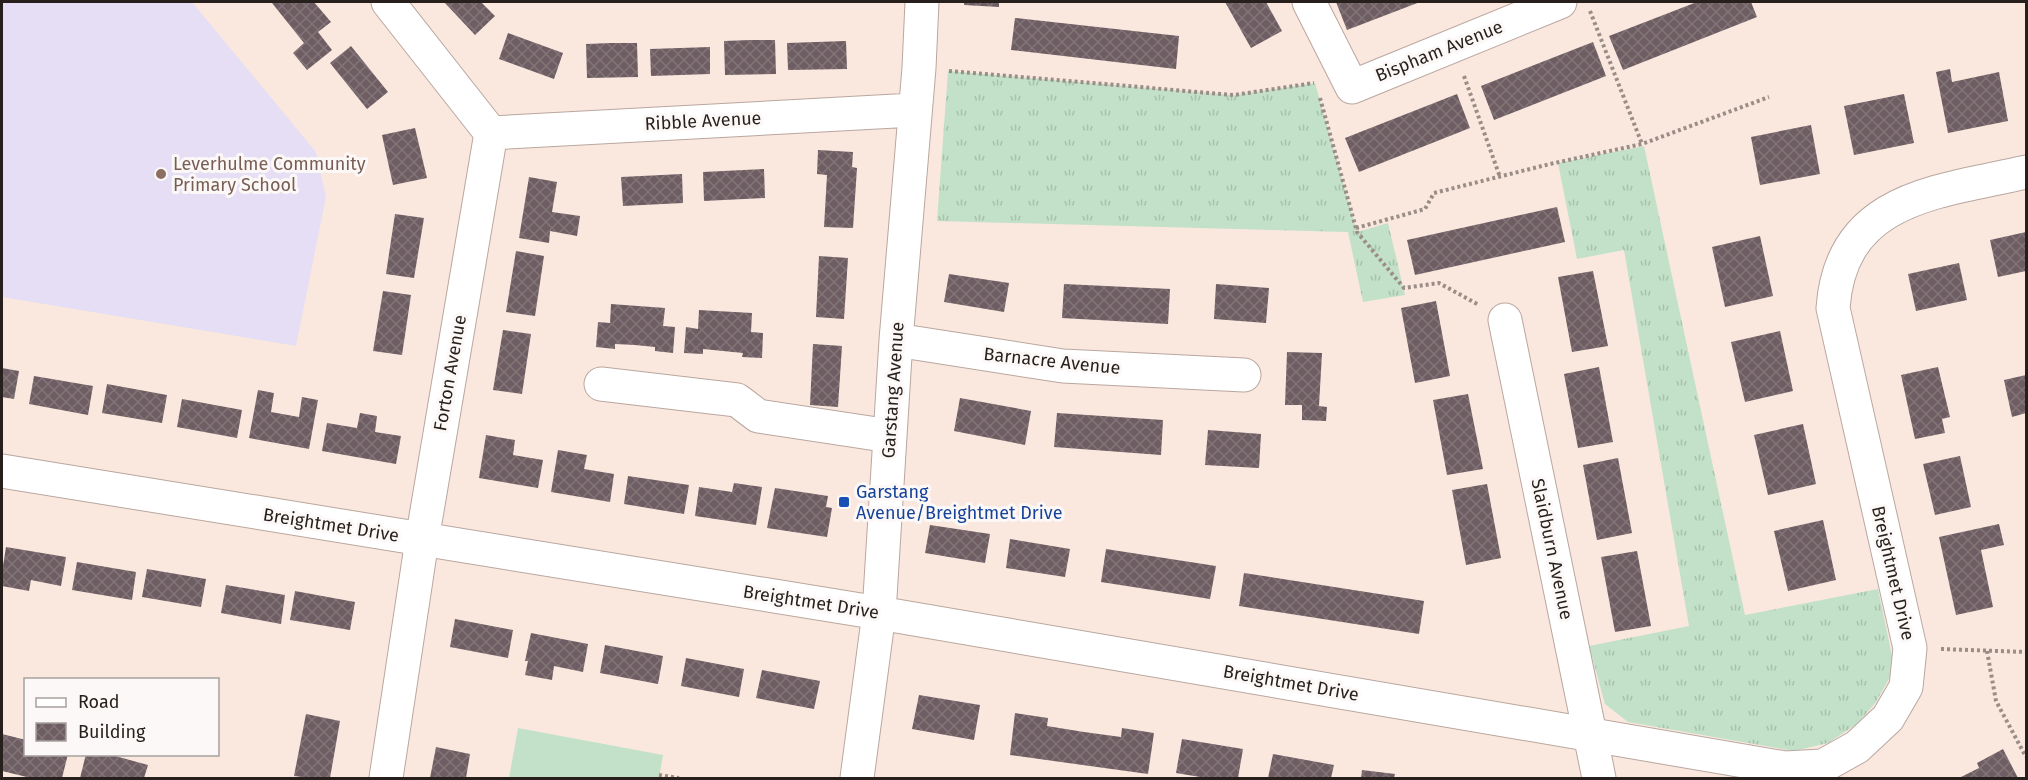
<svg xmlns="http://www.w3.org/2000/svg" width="2028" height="780" viewBox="0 0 2028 780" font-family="'Fira Sans',sans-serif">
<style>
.education{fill:#e5def4}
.grass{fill:url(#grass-tufts)}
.garden{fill:#c2e1c8}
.building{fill:url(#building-cross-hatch)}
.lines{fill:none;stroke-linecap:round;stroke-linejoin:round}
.minor-casing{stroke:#b9a79f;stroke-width:35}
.path{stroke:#9a8d86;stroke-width:4;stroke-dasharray:3 3;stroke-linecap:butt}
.minor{stroke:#fff;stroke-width:33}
.education-dot{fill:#8d6e63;stroke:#fcf8f7;stroke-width:2}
.transit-dot{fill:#1a4fb4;stroke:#fcf8f7;stroke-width:2}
.labels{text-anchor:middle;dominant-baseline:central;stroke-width:6;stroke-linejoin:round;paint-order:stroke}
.street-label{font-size:18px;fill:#261f1c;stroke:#fcf8f7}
.education-label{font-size:18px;fill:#785e54;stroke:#fcf8f7;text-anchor:start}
.transit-label{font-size:18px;fill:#164399;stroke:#fcf8f7;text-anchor:start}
</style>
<defs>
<pattern id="grass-tufts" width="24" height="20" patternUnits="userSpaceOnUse" patternTransform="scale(1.5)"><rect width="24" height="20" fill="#c2e1c8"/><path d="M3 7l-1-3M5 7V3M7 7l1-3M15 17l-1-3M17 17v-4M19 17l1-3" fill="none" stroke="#a7c1ab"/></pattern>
<pattern id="building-cross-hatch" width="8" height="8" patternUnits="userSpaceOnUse" patternTransform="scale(1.5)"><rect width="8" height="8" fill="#6e5d62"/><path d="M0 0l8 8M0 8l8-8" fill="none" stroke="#827578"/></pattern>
</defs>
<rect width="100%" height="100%" fill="#fae8df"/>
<path class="education" d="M 2,2 L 192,2 L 316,152 L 326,197 L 296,346 L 2,297 Z"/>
<path class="grass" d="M 948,71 L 1234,95 L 1315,83 L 1357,232 L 1388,223 L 1405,295 L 1363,302 L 1348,232 L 937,221 Z
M 1644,146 L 1745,615 L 1878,589 L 1892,656 L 1890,677 L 1876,702 L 1857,724 L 1828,743 L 1794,751 L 1628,722 L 1605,704 L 1589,646 L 1689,626 L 1624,250 L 1577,259 L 1558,163 Z"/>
<path class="garden" d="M 518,728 L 663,755 L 659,778 L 509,778 Z"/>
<path class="building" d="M 274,2 L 314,2 L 331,22 L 318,32 L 332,50 L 307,70 L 293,53 L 304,43 L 272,3 Z
M 444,2 L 481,2 L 495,16 L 475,35 Z
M 964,2 L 999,2 L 999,7 L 964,5 Z
M 1225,2 L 1266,2 L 1282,31 L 1251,48 Z
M 1336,2 L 1420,2 L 1347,30 Z
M 1697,2 L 1751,2 L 1757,17 L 1623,70 L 1609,36 Z
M 1015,18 L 1179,36 L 1176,69 L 1011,50 Z
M 508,33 L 563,53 L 554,79 L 499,59 Z
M 750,40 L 775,40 L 776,74 L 725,75 L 724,41 Z
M 846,41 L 847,69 L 788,70 L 787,43 Z
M 1593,42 L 1606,76 L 1494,120 L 1481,86 Z
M 611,43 L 637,43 L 638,77 L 587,78 L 586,44 Z
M 351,46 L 388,92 L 367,109 L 330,63 Z
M 710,47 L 710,74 L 651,76 L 650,49 Z
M 1950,69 L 1952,82 L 1999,72 L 2008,121 L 1948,133 L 1936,72 Z
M 1457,94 L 1470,128 L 1359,172 L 1345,138 Z
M 1904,94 L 1914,143 L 1854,155 L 1844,106 Z
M 1811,125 L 1820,174 L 1760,185 L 1751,137 Z
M 415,128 L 427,178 L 393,185 L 382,135 Z
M 818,150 L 853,152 L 852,167 L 857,168 L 853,228 L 824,227 L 827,175 L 817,174 Z
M 764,169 L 765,198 L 704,201 L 703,172 Z
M 682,174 L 683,203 L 623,206 L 621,177 Z
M 529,177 L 557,182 L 552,212 L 580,216 L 577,236 L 550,231 L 549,243 L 519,238 Z
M 1557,207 L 1565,242 L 1415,275 L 1407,240 Z
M 395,214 L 424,218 L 414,278 L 386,274 Z
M 2026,232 L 2026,271 L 1998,277 L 1990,240 Z
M 1760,236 L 1773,296 L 1725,307 L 1712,247 Z
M 516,251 L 544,256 L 535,316 L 506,312 Z
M 819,256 L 848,258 L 844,319 L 816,317 Z
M 1959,263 L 1967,300 L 1916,311 L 1908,274 Z
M 1593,271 L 1608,346 L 1572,352 L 1558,277 Z
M 949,274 L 1009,283 L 1004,312 L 944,302 Z
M 1064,284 L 1170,289 L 1168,324 L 1062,318 Z
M 1216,284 L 1269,288 L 1266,323 L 1214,319 Z
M 383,291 L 411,295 L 402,355 L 373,351 Z
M 1436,301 L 1450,376 L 1415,383 L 1401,308 Z
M 611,304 L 665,308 L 663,326 L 675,327 L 673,353 L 655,351 L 655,347 L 635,345 L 615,344 L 615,349 L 596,347 L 598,322 L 610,323 Z
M 699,310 L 752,313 L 751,332 L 763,333 L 762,358 L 742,357 L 743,353 L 703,349 L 703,354 L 684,353 L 686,327 L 698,329 Z
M 503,330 L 531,334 L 522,394 L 493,390 Z
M 1780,331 L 1793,391 L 1745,402 L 1731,342 Z
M 813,344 L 842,346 L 838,407 L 810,405 Z
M 1287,352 L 1322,353 L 1319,406 L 1327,407 L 1326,421 L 1302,420 L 1302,405 L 1285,405 Z
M 1599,367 L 1613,442 L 1578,448 L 1564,374 Z
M 1938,367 L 1950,417 L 1942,419 L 1945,433 L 1915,439 L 1901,375 Z
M 2,368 L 19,371 L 14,399 L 2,397 Z
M 2026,375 L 2026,413 L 2012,417 L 2004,380 Z
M 34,376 L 93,386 L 88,415 L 29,404 Z
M 107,384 L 167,395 L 162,423 L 102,413 Z
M 258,390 L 274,393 L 271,412 L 299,417 L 302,397 L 318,400 L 309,449 L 249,438 Z
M 1468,394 L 1483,469 L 1447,475 L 1433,400 Z
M 960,398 L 1031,411 L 1025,445 L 954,431 Z
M 182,399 L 242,410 L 237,438 L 177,427 Z
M 360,413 L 377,416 L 375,432 L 401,436 L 396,464 L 322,451 L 327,423 L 357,428 Z
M 1057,413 L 1163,420 L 1161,455 L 1054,447 Z
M 1803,424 L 1816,484 L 1768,495 L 1754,435 Z
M 1208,430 L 1261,434 L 1259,468 L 1205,465 Z
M 486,435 L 515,440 L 513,455 L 543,460 L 538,488 L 479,478 Z
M 558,450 L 587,455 L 584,469 L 614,474 L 610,502 L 551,492 Z
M 1960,456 L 1971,507 L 1935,515 L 1923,464 Z
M 1618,458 L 1632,533 L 1597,540 L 1583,465 Z
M 628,476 L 689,485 L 684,514 L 624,504 Z
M 734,483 L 762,487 L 756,525 L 695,516 L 699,487 L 732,492 Z
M 1487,484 L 1501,558 L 1466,565 L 1452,490 Z
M 775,488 L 828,496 L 826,507 L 832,508 L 827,537 L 767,528 Z
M 1823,520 L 1836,580 L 1788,591 L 1774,531 Z
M 1999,524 L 2004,545 L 1981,550 L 1993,607 L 1956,615 L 1939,537 Z
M 930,525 L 990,534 L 985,563 L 925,553 Z
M 1010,539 L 1070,549 L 1065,577 L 1006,568 Z
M 6,547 L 66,557 L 61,586 L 31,580 L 29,591 L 2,586 L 2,572 Z
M 1106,549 L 1216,566 L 1210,599 L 1101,582 Z
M 1637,551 L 1651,626 L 1615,632 L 1601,557 Z
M 77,562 L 136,572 L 132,600 L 72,590 Z
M 147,569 L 206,579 L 201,607 L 142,597 Z
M 1244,573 L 1424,601 L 1419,634 L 1239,606 Z
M 226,585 L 285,595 L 281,624 L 221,613 Z
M 295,591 L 355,602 L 350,630 L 290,620 Z
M 455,619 L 513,630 L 508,658 L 450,647 Z
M 531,633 L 588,644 L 583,672 L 554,666 L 552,680 L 525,675 L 528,661 L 525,661 Z
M 605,645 L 663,656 L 658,684 L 600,673 Z
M 686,658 L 744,669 L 739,697 L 681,686 Z
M 762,670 L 820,681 L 814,709 L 756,698 Z
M 919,695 L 980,705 L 974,740 L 912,729 Z
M 1015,713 L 1048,718 L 1047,726 L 1084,732 L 1121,737 L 1122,728 L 1154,733 L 1148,774 L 1010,755 Z
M 306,714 L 340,721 L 330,778 L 310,778 L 294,776 Z
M 2,734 L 26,740 L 26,754 L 68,754 L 62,778 L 31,778 L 2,771 Z
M 1182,739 L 1243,749 L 1238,778 L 1206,778 L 1176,773 Z
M 436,747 L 470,754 L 466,778 L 430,778 Z
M 2003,749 L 2018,778 L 1959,778 L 1979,768 L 1977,763 Z
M 86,754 L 108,754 L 148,765 L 144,778 L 80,778 Z
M 1273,754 L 1334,765 L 1331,778 L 1268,778 Z
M 1362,770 L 1395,774 L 1394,778 L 1361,778 Z"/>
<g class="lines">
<g class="minor-casing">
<path id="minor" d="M 1309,2 L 1352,87 L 1560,2
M 491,133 L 914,110
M 1505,320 L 1599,778
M 896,340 L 1063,366 L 1244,375
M 601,384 L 737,400 L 758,416 L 890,436
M 2,471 L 879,613 L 1785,768 L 1823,766 L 1857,747 L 1888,718 L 1906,687 L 1910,648 L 1833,308 C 1841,196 1939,192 2026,172
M 386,778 L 422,540 L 491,133 L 388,2
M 857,778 L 879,613 L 896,340 L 919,68 L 922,2"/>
</g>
<path class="path" d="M 1590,11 L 1642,144
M 949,71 L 1234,95 L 1314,83
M 1464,76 L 1500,177
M 1320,98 L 1357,232 L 1404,288 L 1439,283 L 1479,305
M 1356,228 L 1425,209 L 1434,193 L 1550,164 L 1642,144 L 1769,97
M 1941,649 L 2026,652
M 1987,651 L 1996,701 L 2026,757
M 659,775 L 679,778"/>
<use href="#minor" class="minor"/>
</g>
<circle class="education-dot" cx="161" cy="174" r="6"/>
<rect class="transit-dot" x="838" y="496" width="12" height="12" rx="3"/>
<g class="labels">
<g class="street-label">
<text transform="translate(1439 51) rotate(-22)">Bispham Avenue</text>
<text transform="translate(703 121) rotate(-3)">Ribble Avenue</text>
<text transform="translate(1052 361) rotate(6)">Barnacre Avenue</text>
<text transform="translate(450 373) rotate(-80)">Forton Avenue</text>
<text transform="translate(893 390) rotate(-86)">Garstang Avenue</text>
<text transform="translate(331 525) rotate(9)">Breightmet Drive</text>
<text transform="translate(1552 549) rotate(78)">Slaidburn Avenue</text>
<text transform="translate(1893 573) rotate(77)">Breightmet Drive</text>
<text transform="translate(811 602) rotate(9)">Breightmet Drive</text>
<text transform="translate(1291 683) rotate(10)">Breightmet Drive</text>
</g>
<g class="education-label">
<text x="173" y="164">Leverhulme Community<tspan x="173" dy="21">Primary School</tspan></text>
</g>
<g class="transit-label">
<text x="856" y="492">Garstang<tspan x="856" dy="21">Avenue/Breightmet Drive</tspan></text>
</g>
</g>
<rect width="2028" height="780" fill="none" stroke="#261f1c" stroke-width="6"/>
<rect x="24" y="678" width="195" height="78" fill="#fcf8f7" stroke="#a6a19f" stroke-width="1.5"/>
<rect x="36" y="698" width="30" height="9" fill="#ffffff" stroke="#a6a19f" stroke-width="1.5"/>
<text x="78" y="708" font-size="18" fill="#261f1c">Road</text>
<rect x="36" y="723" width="30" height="18" fill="url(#building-cross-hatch)" stroke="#a6a19f" stroke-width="1.5"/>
<text x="78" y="738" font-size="18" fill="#261f1c">Building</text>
</svg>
